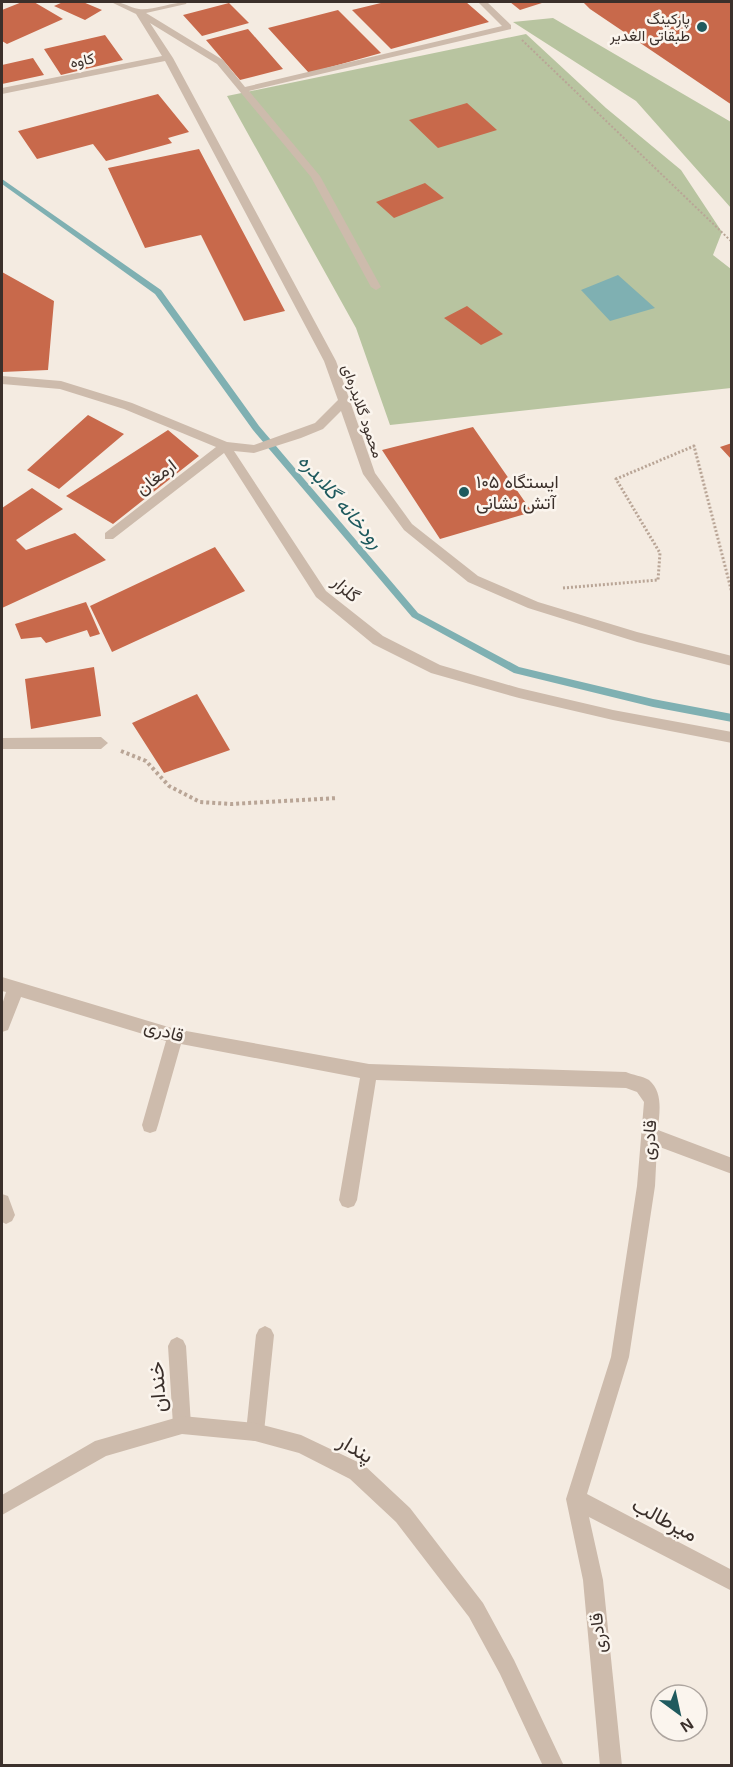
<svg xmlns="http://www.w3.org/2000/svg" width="733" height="1767" viewBox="0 0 733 1767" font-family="Arial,Vazirmatn,sans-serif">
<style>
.green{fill:#b8c4a0}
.water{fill:#7fb0b2}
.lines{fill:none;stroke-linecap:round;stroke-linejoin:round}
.stream{fill:#7fb0b2;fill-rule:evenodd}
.building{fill:#c8694b}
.path-far2{stroke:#b9a596;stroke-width:2;stroke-dasharray:2 2;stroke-linecap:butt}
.path-far1{stroke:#b9a596;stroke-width:3;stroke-dasharray:2 2;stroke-linecap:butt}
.path{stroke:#b9a596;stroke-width:4;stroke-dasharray:3 3;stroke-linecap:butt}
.service{fill:#cdbbac;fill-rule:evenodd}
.minor{fill:#cdbbac;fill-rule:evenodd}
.poi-dot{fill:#1f5a5e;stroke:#fbf5ee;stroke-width:2}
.labels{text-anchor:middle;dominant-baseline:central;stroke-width:5;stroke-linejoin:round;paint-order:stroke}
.far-poi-label{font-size:15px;fill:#3b302b;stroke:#fbf5ee;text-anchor:end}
.far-street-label{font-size:15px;fill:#3b302b;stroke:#fbf5ee}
.street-label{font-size:18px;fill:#3b302b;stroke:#fbf5ee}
.poi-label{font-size:18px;fill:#3b302b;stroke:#fbf5ee;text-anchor:start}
.water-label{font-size:20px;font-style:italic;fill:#1f5a5e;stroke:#fbf5ee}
.near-street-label{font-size:21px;fill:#3b302b;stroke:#fbf5ee}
</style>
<rect width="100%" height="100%" fill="#f4ebe1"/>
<path class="green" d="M 553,18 L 731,122 L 731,208 L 636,101 L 513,22 Z
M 526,34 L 606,108 L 681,170 L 722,232 L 713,255 L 731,269 L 731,388 L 390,425 L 356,328 L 227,96 Z"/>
<path class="water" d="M 618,275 L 655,308 L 610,321 L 581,290 Z"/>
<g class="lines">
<path class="stream" d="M 2,179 L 161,290 L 259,426 L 418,613 L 519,667 L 653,699 L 732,714 L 732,722 L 653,707 L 514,673 L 412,617 L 253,430 L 155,294 L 2,184 Z"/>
</g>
<path class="building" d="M 22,2 L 34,2 L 63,19 L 7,44 L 2,41 L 2,10 Z
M 63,2 L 83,2 L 102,10 L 85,20 L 54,6 Z
M 385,2 L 466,2 L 489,22 L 391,49 L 352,10 Z
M 510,2 L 545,2 L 520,10 Z
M 583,2 L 732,2 L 732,105 L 590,9 Z
M 229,3 L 249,23 L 202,36 L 183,15 Z
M 338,10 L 381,53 L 309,73 L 268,28 Z
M 248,29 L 283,69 L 240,80 L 206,40 Z
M 105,35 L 123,60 L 61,75 L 44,49 Z
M 33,58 L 44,75 L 2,84 L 2,65 Z
M 158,94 L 189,132 L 168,138 L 172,143 L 106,161 L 93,144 L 37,159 L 18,131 Z
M 467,103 L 497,130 L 438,148 L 409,120 Z
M 199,149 L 285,311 L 244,321 L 201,235 L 145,248 L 108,168 Z
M 425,183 L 444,198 L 394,218 L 376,202 Z
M 2,272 L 54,301 L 48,370 L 2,372 Z
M 467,306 L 503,334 L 481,345 L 444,318 Z
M 88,415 L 124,434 L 59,489 L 27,470 Z
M 473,427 L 532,512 L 440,539 L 382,450 Z
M 168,430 L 199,456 L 113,524 L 66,496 Z
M 732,443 L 732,460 L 720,447 Z
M 32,488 L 63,509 L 16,540 L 26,550 L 75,533 L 106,560 L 2,608 L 2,508 Z
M 215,547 L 245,591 L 112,652 L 90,606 Z
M 86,602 L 100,634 L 90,637 L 87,630 L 46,643 L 41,637 L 21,639 L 15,624 Z
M 94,667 L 101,716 L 31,729 L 25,679 Z
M 197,694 L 230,750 L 164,773 L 132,723 Z"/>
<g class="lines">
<path class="path-far2" d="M 522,40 L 732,242"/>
<path class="path-far1" d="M 563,588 L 658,580 L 660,553 L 616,479 L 694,446 L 732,593"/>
<path class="path" d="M 121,751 L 146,761 L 169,786 L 200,802 L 231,804 L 338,798"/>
<path class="service" d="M 265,1326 L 271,1329 L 274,1335 L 264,1432 L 262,1439 L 255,1441 L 248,1439 L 246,1432 L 256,1335 L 259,1329 Z
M 177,1337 L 183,1340 L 186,1346 L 191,1425 L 189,1432 L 182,1434 L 175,1432 L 173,1425 L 168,1346 L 171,1340 Z"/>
<path class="minor" d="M 111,2 C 122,1 128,7 139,9 C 150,11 173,2 187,2 L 186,4 L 146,13 L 223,60 L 245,87 L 502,26 L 478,2 L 487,2 L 511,25 L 511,29 L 249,91 L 320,176 L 381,287 L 376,290 L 371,287 L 311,177 L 217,64 L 150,23 L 173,58 L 336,361 L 375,473 L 412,524 L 478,576 L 538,602 L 637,632 L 732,656 L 732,666 L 637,642 L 528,608 L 468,582 L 404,530 L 363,474 L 341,411 L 323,429 L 301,438 L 254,453 L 234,451 L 326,591 L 383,636 L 440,665 L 519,688 L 613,710 L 732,732 L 732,743 L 613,720 L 519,698 L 431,673 L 373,644 L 316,597 L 224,453 L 113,539 L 105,539 L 105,533 L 216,447 L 124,409 L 60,389 L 2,384 L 2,376 L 61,381 L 132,403 L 227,442 L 254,445 L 315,423 L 338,400 L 324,361 L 165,61 L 2,94 L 2,88 L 162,56 L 136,14 Z
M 101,737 L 108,743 L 101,749 L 2,749 L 2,738 Z
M 2,977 L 175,1029 L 369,1064 L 626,1072 C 632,1075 643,1076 649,1080 C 664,1093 659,1114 658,1130 L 732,1158 L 732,1174 L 657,1146 L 655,1186 L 629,1357 L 587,1494 L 732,1570 L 732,1591 L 589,1517 L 603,1580 L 622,1766 L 600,1766 L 583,1580 L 566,1499 L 611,1357 L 637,1186 L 644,1102 L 637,1092 L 626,1088 L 376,1080 L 357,1200 L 354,1206 L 348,1208 L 342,1206 L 339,1200 L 360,1078 L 181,1044 L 158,1125 L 156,1131 L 150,1133 L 144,1131 L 142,1125 L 166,1041 L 21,997 L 8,1030 L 2,1032 L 2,1005 L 6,992 L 2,991 Z
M 2,1194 L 8,1196 L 15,1215 L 12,1221 L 6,1224 L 2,1222 Z
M 182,1416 L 255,1423 L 301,1435 L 364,1465 L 410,1508 L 483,1603 L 514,1660 L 564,1766 L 543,1766 L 500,1674 L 469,1617 L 396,1522 L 350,1479 L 299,1453 L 255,1441 L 182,1434 L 106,1456 L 2,1515 L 2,1495 L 95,1441 Z"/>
</g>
<g class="poi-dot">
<circle cx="702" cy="27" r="6"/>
<circle cx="464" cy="492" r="6"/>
</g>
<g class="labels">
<g class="far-poi-label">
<text x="690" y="18">پارکینگ<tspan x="690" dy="17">طبقاتی الغدیر</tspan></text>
</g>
<g class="far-street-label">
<text transform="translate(82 60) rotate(-11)">کاوه</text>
<text transform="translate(363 411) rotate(71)">محمود گلابدره‌ای</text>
</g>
<g class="street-label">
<text transform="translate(156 477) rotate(-38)">ارمغان</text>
<text transform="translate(346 589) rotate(42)">گلزار</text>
<text transform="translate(164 1031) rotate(15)">قادری</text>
<text transform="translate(649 1140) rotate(-86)">قادری</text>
<text transform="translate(598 1633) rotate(-96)">قادری</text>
</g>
<g class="poi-label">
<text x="476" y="482">ایستگاه ۱۰۵<tspan x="476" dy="21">آتش نشانی</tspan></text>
</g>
<g class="water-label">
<text transform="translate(341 501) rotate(49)">رودخانه گلابدره</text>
</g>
<g class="near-street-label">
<text transform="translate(157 1387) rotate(-94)">خندان</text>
<text transform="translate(356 1448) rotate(31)">پندار</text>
<text transform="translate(665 1519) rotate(28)">میرطالب</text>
</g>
</g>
<rect width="733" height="1767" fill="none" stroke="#3b302b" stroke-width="6"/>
<g transform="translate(679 1713) rotate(147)"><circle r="28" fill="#fbf5ee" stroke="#aea6a0" stroke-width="1.5"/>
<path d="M0-4.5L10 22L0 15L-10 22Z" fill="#1f5a5e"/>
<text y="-9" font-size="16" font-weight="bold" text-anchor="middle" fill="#3b302b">N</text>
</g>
</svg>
